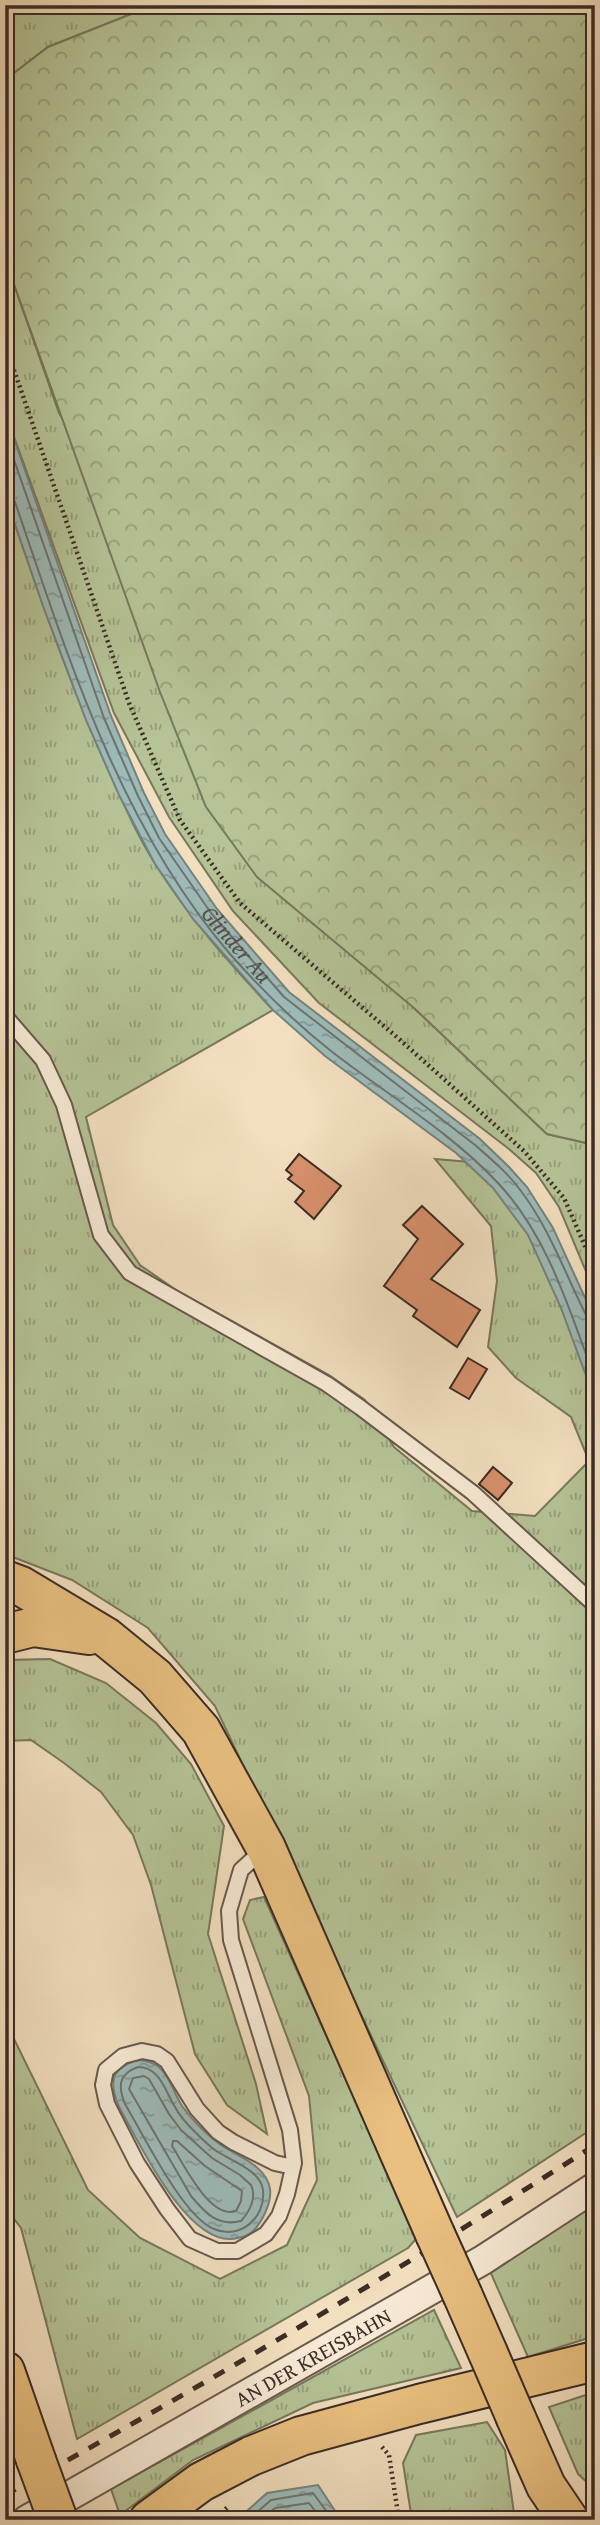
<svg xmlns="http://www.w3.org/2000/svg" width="600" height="2525" viewBox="0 0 600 2525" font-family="'Gentium Book Plus',serif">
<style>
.grass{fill:url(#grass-tufts);stroke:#78785e;stroke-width:2}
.forest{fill:url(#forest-crowns);stroke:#78785e;stroke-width:2}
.water{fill:url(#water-ripples);stroke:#76827e;stroke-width:2}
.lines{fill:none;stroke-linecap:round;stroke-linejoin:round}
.shore{stroke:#6c7470;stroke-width:2}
.building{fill:#d7906c;stroke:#3b2c26;stroke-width:2}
.service-casing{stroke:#69594c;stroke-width:18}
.minor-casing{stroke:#69594c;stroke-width:32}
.motorway-casing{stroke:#3b2c26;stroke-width:42}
.path{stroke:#3b2c26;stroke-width:4.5;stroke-dasharray:2 3.5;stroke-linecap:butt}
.service{stroke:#f7ead5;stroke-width:14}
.minor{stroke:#f7ead5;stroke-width:28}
.motorway{stroke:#e9c080;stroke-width:38}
.rail{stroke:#3b2c26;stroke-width:5;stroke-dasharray:12 12;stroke-linecap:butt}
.motorway-bridge-casing{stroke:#3b2c26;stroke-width:42;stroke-linecap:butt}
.motorway-bridge{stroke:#e9c080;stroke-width:38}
.labels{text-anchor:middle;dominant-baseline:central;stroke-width:5;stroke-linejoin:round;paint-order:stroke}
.street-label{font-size:21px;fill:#3b2c26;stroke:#f7ead5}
.water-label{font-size:23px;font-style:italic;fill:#54504b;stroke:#f7ead5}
</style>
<defs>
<pattern id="grass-tufts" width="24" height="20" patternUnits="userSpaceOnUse" patternTransform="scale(1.75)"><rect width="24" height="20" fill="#b5c396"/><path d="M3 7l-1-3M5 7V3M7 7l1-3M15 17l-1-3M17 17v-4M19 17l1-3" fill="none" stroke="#949f7a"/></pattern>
<pattern id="forest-crowns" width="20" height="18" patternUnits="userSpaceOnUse" patternTransform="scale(1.75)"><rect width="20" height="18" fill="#b5c396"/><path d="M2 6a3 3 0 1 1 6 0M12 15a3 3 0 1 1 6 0" fill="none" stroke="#949f7a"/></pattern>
<pattern id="water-ripples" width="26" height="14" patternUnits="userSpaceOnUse" patternTransform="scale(1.75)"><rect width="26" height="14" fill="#9dbbb9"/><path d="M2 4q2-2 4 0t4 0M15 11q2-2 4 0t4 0" fill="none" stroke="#819896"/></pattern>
</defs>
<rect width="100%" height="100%" fill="#f2dfbf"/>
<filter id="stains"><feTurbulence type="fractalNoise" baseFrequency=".00286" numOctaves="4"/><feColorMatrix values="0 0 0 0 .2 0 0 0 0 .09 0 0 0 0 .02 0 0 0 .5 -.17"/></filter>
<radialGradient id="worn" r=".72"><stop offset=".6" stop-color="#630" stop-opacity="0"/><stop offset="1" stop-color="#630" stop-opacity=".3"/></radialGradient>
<path class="grass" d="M 5,5 L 154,5 L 48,47 L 5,80 Z
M 5,259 L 59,413 L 414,1008 L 547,1134 L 595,1145 L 595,1293 L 559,1207 L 536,1173 L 509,1149 L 319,1003 L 233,911 L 169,817 L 114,713 L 5,412 Z
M 5,495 C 36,586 67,677 106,765 C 121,798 136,834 156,865 C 189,918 230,964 273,1010 L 86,1117 L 113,1225 L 140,1265 L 176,1290 L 329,1375 L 365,1400 L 394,1447 L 472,1511 L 535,1516 L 589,1461 L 571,1417 L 516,1378 L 488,1347 L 497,1281 L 491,1226 L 435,1159 L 470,1162 L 522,1208 L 595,1381 L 595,2127 L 457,2217 L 215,1706 L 148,1628 L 72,1580 L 5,1554 Z
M 50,1659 L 106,1683 L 156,1723 L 191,1764 L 224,1826 L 208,1934 L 256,2084 L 267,2134 L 227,2105 L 195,2054 L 151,1885 L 133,1835 L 101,1792 L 64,1763 L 31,1740 L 5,1741 L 5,1660 Z
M 264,1897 L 417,2238 L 408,2248 L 77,2439 L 21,2228 L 5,2207 L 5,2008 L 14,2039 L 88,2190 L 140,2238 L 220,2279 L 287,2245 L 317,2180 L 309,2096 L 243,1919 L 250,1900 Z
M 595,2203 L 595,2336 L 528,2357 L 489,2269 Z
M 434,2310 L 461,2368 L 313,2403 L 193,2460 L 120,2515 L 111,2489 Z
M 595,2392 L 595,2490 L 578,2474 L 549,2407 Z
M 487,2422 L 505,2450 L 515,2520 L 412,2520 L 403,2463 L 416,2435 Z"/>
<path class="forest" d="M 154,5 L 595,5 L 595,1145 L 547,1134 L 414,1008 L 257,877 L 206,807 L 160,692 L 5,259 L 5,80 L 48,47 Z"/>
<path class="water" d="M 5,413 L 111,716 L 144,793 L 165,834 L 217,909 L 289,992 L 480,1139 L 509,1167 L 527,1187 L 553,1228 L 592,1313 L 595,1320 L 595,1400 L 561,1308 L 528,1235 L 493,1188 L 456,1153 L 325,1056 L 273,1010 L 193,919 L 155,864 L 119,795 L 86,720 L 43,606 L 5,495 Z
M 137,2060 C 167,2060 169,2085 182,2106 C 187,2113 193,2120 199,2126 C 207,2134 215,2141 224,2147 C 240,2157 267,2167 270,2189 C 272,2202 262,2223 252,2232 C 248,2236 243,2237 238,2238 C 189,2251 139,2142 119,2107 C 109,2083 110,2069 137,2060 Z
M 318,2485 L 341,2520 L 237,2520 L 267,2493 Z"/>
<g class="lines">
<g class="shore">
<path id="s1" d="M 5,434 L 104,718 L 138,796 L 159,838 L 211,913 L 284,997 L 475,1145 C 491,1159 508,1173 521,1191 C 549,1228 565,1273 586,1315 L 595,1319"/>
<path d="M 5,497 L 11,498 L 15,502 C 69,660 120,826 230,954 C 261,989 294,1022 331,1051 C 386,1094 449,1131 497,1182 C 548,1235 570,1312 595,1379"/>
<path d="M 138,2067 C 160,2067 165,2091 175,2107 C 180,2117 188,2125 195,2132 C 202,2139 208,2145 215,2150 C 229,2160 261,2170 263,2190 C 266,2218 240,2240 214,2229 C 183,2217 143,2134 125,2104 C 118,2087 118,2074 138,2067 Z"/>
<path d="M 144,2076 L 149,2079 L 169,2114 L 181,2130 L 212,2158 L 240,2175 L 251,2185 C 257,2197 250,2211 241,2221 C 218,2227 205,2213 191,2196 L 129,2089 L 133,2078 Z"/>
<path d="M 173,2141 L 177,2141 L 205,2166 L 242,2191 L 241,2201 L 236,2211 C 210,2220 184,2164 172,2146 Z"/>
<path d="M 248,2520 L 271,2500 L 313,2493 L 333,2520"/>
<path d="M 261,2520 L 275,2508 L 309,2503 L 322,2520"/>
</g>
</g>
<path class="building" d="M 299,1154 L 341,1186 L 314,1219 L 295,1202 L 304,1191 L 288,1179 L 292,1175 L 286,1170 Z
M 422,1206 L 463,1244 L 431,1279 L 480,1310 L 457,1347 L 413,1316 L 417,1310 L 384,1286 L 418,1239 L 403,1225 Z
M 468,1358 L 487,1369 L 469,1399 L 450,1388 Z
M 493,1467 L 512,1483 L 498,1500 L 479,1484 Z"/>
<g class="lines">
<g class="service-casing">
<path id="service" d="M 5,1016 L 43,1060 L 64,1105 L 101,1235 L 130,1273 L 327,1384 L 361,1408 L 473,1493 L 595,1605
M 264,1849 L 241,1870 L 229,1911 L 231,1940 L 290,2130 L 294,2163 L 287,2194 L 279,2216 L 266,2234 L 237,2251 L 217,2251 L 190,2239 L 167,2209 L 137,2163 L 107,2104 L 103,2085 L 106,2070 L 123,2056 L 142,2051 L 157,2054 L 167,2061 L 197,2109 L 218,2132 L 233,2142 L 275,2163 L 293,2167"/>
</g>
<g class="minor-casing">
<g id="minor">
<path id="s2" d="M 27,2520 L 483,2260 L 595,2187"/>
</g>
</g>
<g class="motorway-casing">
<path id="motorway" d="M 5,1580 L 21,1586 L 106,1637 L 155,1677 L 201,1730 L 266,1848 L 435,2234
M 5,1634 L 33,1627 L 89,1635
M 463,2296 L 488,2353
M 5,2371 L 36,2460
M 516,2418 L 546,2486 L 569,2520
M 149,2520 L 201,2482 L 251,2456 L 301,2436 L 419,2404 L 595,2361"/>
</g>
<path class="path" d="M 5,91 L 8,90
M 5,344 L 129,703 L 180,820 L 240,903 L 398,1038 L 524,1151 L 564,1198 L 595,1269
M 382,2447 L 389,2455 L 399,2520
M 213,2520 L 229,2506"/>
<use href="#service" class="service"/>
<use href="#minor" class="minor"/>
<use href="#motorway" class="motorway"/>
<path class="rail" d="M 5,2495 C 204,2385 404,2268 595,2145"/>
<g class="motorway-bridge-casing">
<path id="motorway-bridge" d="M 435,2234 L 463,2296
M 488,2353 L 516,2418
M 36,2460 L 58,2520"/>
</g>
<use href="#motorway-bridge" class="motorway-bridge"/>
</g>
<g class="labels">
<g class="street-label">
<text stroke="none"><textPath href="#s2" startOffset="329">AN DER KREISBAHN</textPath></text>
</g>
<g class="water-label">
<text stroke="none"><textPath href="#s1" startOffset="565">Glinder Au</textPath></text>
</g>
</g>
<rect width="600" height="2525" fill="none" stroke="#f2dfbf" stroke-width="28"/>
<rect x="7" y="7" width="586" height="2511" fill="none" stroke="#3b2c26" stroke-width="3.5"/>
<rect x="14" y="14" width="572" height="2497" fill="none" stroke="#3b2c26" stroke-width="2"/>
<rect width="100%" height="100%" filter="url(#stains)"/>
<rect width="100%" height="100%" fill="url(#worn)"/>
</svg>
